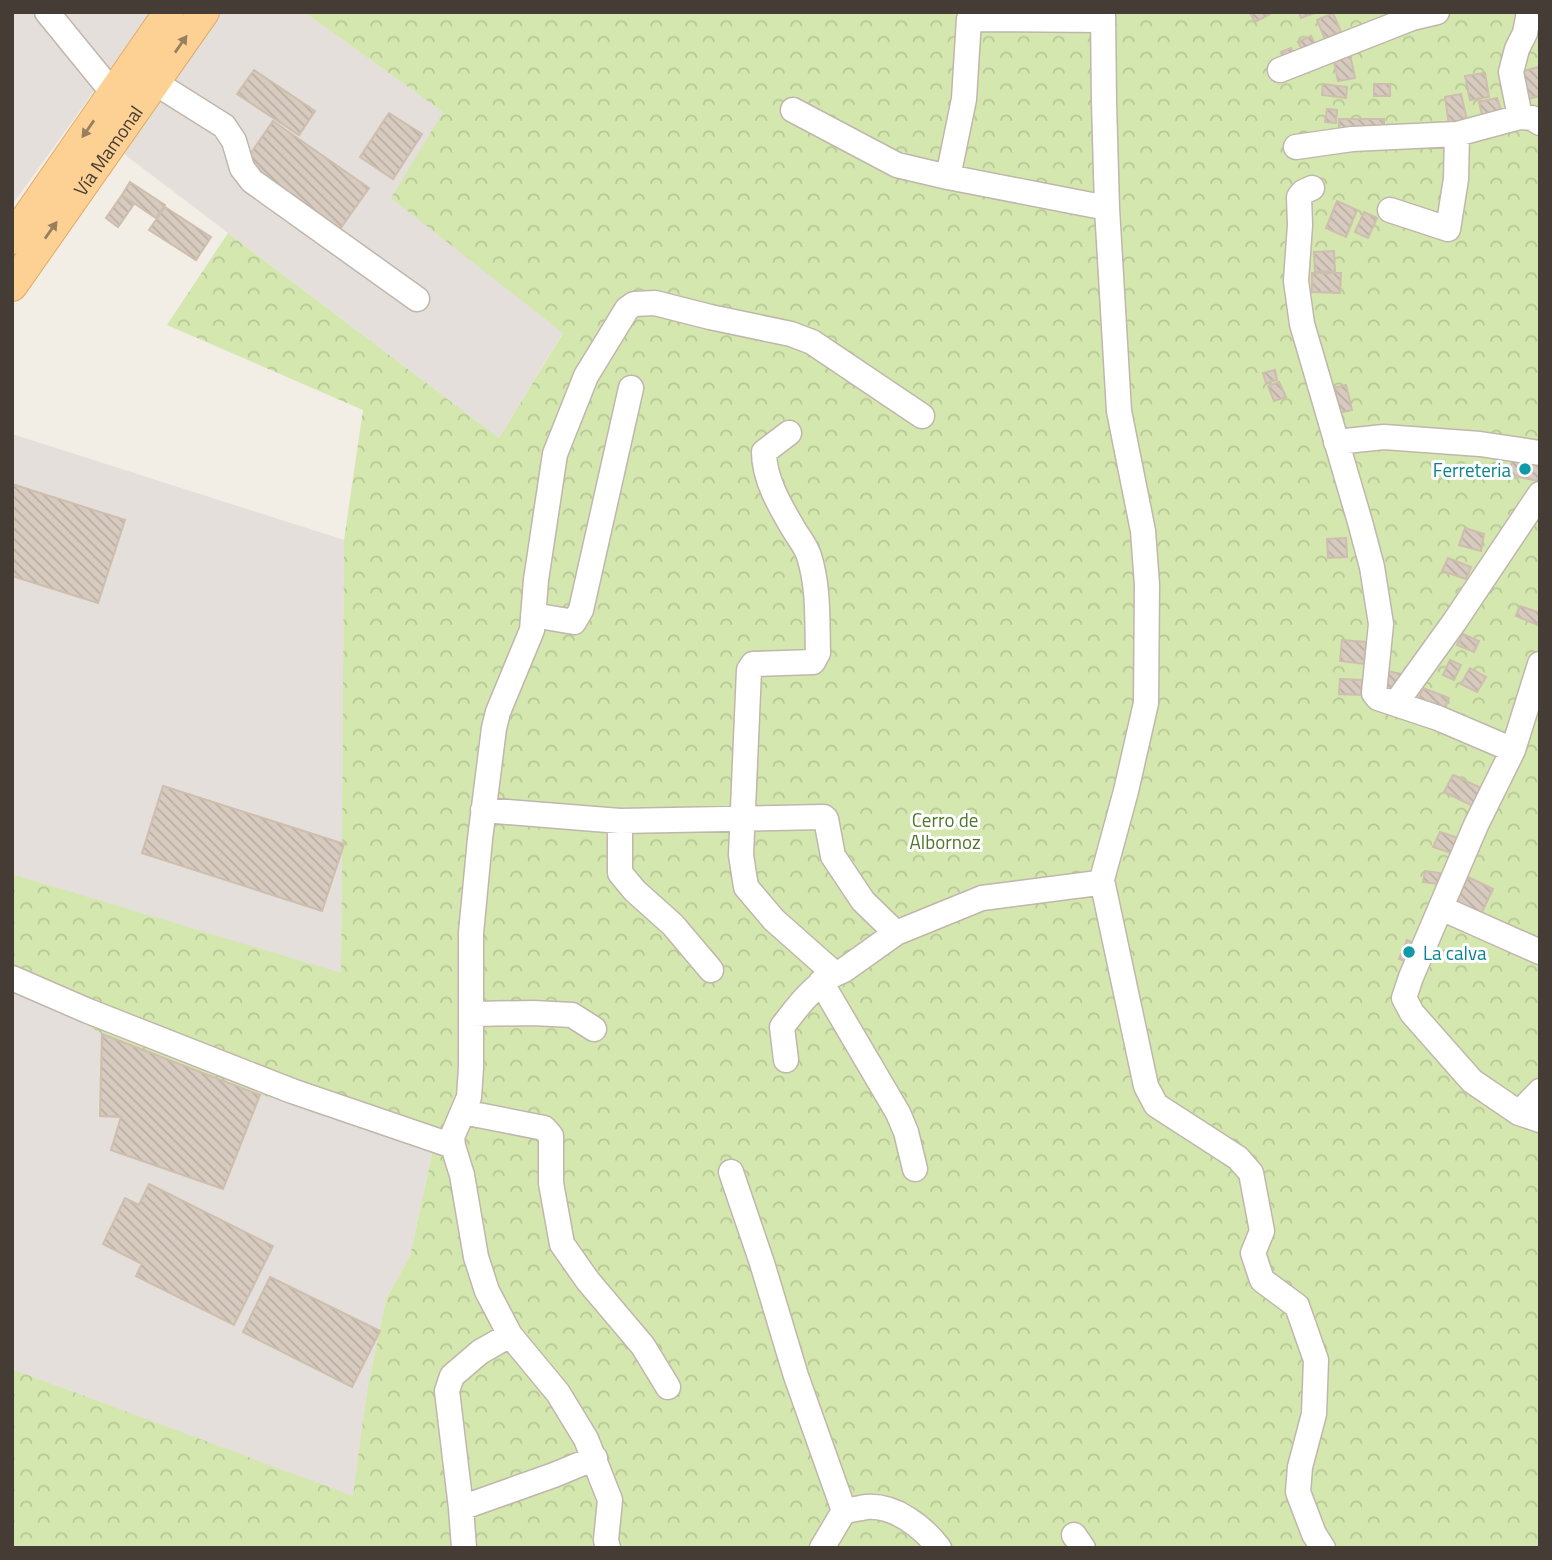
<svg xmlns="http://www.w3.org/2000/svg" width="1552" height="1560" viewBox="0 0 1552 1560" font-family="'Titillium Web',sans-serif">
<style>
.industrial{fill:#e4dfda}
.forest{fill:url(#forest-crowns)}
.building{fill:url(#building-back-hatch);stroke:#cebeae;stroke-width:2}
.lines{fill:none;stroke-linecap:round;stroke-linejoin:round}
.minor-casing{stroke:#c1b6ab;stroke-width:27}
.major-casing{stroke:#e2ac64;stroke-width:32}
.minor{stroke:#fff;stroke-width:24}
.major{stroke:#fdd194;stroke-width:30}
.oneway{fill:#987f60}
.culture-dot{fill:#0f9aa8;stroke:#fff;stroke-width:2.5}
.labels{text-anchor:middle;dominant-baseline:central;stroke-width:6;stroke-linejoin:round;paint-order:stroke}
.street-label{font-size:19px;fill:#453c35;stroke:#fff}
.culture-label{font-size:19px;fill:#0d838f;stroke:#fff;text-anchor:end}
.park-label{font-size:19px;fill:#507629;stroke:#fff}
</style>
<defs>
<pattern id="forest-crowns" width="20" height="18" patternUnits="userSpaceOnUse" patternTransform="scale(1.75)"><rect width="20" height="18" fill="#d4e7ae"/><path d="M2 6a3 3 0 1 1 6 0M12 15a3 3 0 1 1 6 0" fill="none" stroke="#b7c796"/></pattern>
<pattern id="building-back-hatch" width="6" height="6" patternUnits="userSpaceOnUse" patternTransform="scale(1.75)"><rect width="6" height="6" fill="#d7cabe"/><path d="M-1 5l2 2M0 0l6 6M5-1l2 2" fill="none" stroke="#baaea4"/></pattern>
</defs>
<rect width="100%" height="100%" fill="#f2ede5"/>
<path class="industrial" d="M 12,12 L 151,12 L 12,205 Z
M 218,12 L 304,12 L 443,112 L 392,198 L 563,332 L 499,438 L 124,154 Z
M 12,434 L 344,540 L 341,974 L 12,874 Z
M 12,982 L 102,1034 L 436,1134 L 410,1256 L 386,1299 L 367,1391 L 354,1497 L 12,1369 Z"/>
<path class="forest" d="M 304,12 L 1540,12 L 1540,1548 L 12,1548 L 12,1369 L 353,1496 L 367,1391 L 386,1299 L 410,1256 L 436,1135 L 260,1095 L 102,1034 L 12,982 L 12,874 L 341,973 L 344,540 L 363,410 L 167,325 L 228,233 L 499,438 L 563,333 L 391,198 L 443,112 Z"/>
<path class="building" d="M 1252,12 L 1269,12 L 1270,14 L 1255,22 L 1250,13 Z
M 1299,12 L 1317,12 L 1301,18 Z
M 1333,13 L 1341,32 L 1325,39 L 1317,20 Z
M 1311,36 L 1319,53 L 1307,59 L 1298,42 Z
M 1291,48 L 1298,62 L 1287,67 L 1281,52 Z
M 1350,54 L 1355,78 L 1338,81 L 1333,57 Z
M 1538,67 L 1540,72 L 1540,96 L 1528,99 L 1520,72 Z
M 254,70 L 315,111 L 299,135 L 237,94 Z
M 1485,73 L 1489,97 L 1470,100 L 1465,76 Z
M 1323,84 L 1347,87 L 1346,98 L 1322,95 Z
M 1374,84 L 1390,84 L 1390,96 L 1374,96 Z
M 1461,94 L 1467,120 L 1449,125 L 1445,97 Z
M 1497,98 L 1501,110 L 1482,115 L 1479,102 Z
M 1327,109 L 1337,110 L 1336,123 L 1325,122 Z
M 389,113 L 422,134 L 393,179 L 360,157 Z
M 1339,119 L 1384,119 L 1384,135 L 1339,135 Z
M 273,121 L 369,188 L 340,229 L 245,162 Z
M 130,182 L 165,205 L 156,218 L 122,195 Z
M 122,195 L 134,204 L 118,227 L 106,218 Z
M 1337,201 L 1357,210 L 1346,237 L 1326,228 Z
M 165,207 L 211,237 L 196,260 L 149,230 Z
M 1364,212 L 1377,218 L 1368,238 L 1355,232 Z
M 1334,251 L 1335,271 L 1315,272 L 1314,252 Z
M 1312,273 L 1341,273 L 1340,293 L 1312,292 Z
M 1275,370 L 1277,380 L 1266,383 L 1263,373 Z
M 1279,382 L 1286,397 L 1274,401 L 1268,386 Z
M 1346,385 L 1352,410 L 1339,413 L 1333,388 Z
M 1512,460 L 1540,465 L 1538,481 L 1509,475 Z
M 12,484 L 125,520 L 98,603 L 12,576 Z
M 1465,528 L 1484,534 L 1481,551 L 1459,545 Z
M 1346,538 L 1347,557 L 1328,558 L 1327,539 Z
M 1448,558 L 1471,567 L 1466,579 L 1442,571 Z
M 1520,606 L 1540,613 L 1538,625 L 1516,616 Z
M 1463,634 L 1479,641 L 1474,652 L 1457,645 Z
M 1342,640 L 1366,642 L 1364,664 L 1340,661 Z
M 1450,660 L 1461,665 L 1454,680 L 1443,675 Z
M 1470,668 L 1486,677 L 1477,692 L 1461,684 Z
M 1383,670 L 1401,674 L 1397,692 L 1379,687 Z
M 1340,679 L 1362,680 L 1361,695 L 1339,694 Z
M 1423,688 L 1449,698 L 1443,713 L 1417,702 Z
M 1453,775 L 1481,788 L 1473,806 L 1444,792 Z
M 163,786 L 344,844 L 322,911 L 142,853 Z
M 1440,832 L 1458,838 L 1454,854 L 1433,847 Z
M 1425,871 L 1440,873 L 1438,884 L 1423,882 Z
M 1468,877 L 1493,889 L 1480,916 L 1455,903 Z
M 1407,940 L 1418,946 L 1410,963 L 1399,959 Z
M 102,1034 L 260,1095 L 223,1189 L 111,1150 L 121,1117 L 100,1116 Z
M 149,1184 L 273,1246 L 234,1325 L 136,1276 L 142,1264 L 103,1244 L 125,1198 L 139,1205 Z
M 270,1277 L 380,1331 L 352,1387 L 243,1332 Z"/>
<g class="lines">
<g class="minor-casing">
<path id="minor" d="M 47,12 L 113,93
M 1280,70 L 1412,18 L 1437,12
M 154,82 L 224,126 L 234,141 L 242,168 L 252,181 L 417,299
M 793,110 L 897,165 L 948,177 L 1107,208
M 1520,117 L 1511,72 L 1517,49 L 1525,33 L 1529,12
M 1296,147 L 1352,139 L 1457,134 L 1520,117 L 1532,118 L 1540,123
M 948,177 L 964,99 L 969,19 L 1103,20
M 1312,188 L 1303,192 L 1299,197 L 1300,225 L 1296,281 L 1302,324 L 1360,522 L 1372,567 L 1381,624 L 1374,693 L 1378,698 L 1438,718 L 1513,750
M 1390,210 L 1448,229 L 1456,179 L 1457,134
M 789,433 L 764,452 C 764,479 780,506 793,528 C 798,537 806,546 809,556 C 819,588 817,620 818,653 L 813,662 L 753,664 L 749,670 L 741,855 L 746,887 L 774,920 L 835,974 L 844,970 L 896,933 L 982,898 L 1098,883 L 1103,885 L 1146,1086 L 1156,1105 L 1238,1158 L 1251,1173 L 1262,1231 L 1253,1253 L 1262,1280 L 1297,1306 L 1316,1360 L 1314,1414 L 1300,1467 L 1298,1492 L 1314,1534 L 1323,1548
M 1336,442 L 1384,437 L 1480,444 L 1540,453
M 533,615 L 574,622 L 581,610 L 631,388
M 1540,664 L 1513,750 L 1476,825 L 1411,977 L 1404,998 L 1412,1013 L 1472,1081 L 1519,1113 L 1540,1120
M 1396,703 L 1455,621 L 1540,494
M 483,810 L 620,821 L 824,817 L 826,819 L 833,856 L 863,901 L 896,933
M 620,821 L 620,873 L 635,891 L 673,925 L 711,970
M 1101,883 L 1126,791 L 1146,703 L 1147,585 L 1143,531 L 1119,411 L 1107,208 L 1104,102 L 1103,12
M 1441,908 L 1540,952
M 12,978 L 88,1011 L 292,1091 L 453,1146
M 821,982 L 898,1113 L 906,1132 L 915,1169
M 471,1014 L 533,1013 L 572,1015 L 594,1029
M 786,1060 L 782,1027 C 797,1007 812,987 835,974
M 463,1112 L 544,1128 L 551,1136 L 551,1183 L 562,1244 L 588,1281 L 643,1346 L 668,1387
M 1519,1113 L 1540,1091
M 731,1172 L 762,1263 L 796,1376 L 844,1511
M 461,1508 L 554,1475 L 595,1458
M 1074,1535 L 1083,1548
M 464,1548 L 461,1508 L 447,1391 L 452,1376 L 480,1352 L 510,1335
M 608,1548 L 606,1540 L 610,1500 L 586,1439 L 558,1393 L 510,1335 L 487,1291 L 476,1257 L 462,1175 L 453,1146 L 452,1137 L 469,1097 L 471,1068 L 471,933 L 480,839 L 494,728 L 498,712 L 532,630 L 536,580 L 555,454 L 586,376 L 627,309 L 634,304 L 655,303 L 710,317 L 791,334 L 812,342 L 922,416
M 822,1548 L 844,1511 C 852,1510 859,1508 867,1507 C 895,1505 923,1527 939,1548"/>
</g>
<g class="major-casing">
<g id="major">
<path d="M 12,239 L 169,12"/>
<path id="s1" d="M 12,286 L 204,12"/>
</g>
</g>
<use href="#minor" class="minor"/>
<use href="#major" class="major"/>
</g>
<defs><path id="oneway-solid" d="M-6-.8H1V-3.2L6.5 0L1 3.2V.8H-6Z" transform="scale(1.75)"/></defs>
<g class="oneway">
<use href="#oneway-solid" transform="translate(181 44) rotate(-55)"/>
<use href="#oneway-solid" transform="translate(88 129) rotate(125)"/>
<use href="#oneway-solid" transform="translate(51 230) rotate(-55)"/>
</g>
<g class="culture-dot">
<circle cx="1525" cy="469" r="7"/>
<circle cx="1409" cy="952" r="7"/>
</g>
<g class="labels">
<g class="street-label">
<text stroke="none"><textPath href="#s1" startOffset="166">Vía Mamonal</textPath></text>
</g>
<g class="culture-label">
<text x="1511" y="469">Ferreteria</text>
<text x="1423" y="952" text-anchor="start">La calva</text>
</g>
<g class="park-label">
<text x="945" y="819">Cerro de<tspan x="945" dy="22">Albornoz</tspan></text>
</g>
</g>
<rect width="1552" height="1560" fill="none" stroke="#453c35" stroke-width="28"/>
</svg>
